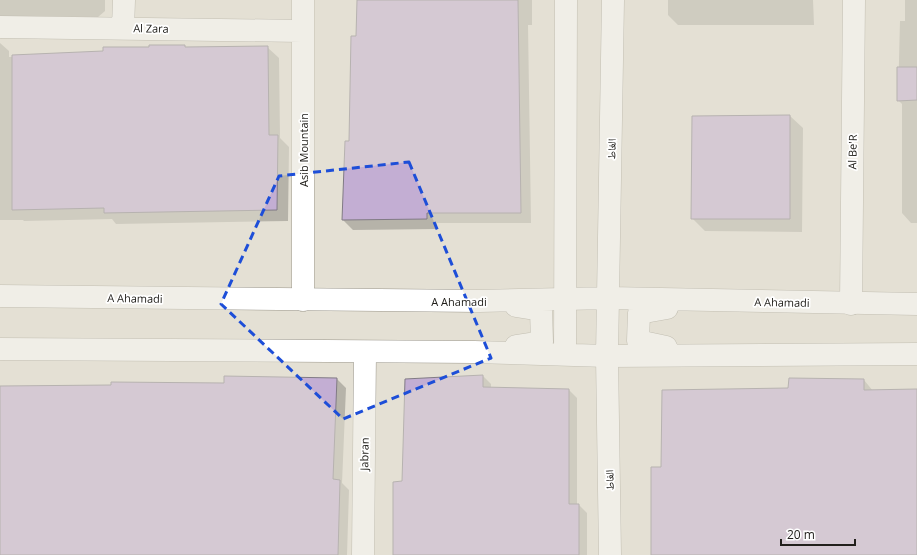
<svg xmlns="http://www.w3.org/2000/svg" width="917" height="555" viewBox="0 0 917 555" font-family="'Open Sans','Noto Naskh Arabic',sans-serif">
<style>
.shadow{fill:#0003}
.building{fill:#c3aed3;stroke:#817b85}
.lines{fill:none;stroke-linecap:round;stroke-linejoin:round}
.minor-casing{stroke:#9b978c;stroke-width:23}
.tertiary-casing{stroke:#9b978c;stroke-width:23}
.minor{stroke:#fff;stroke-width:22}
.tertiary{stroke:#fff;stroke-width:22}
.marked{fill:none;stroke:#1d4ed8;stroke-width:3;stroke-dasharray:8 5;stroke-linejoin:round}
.labels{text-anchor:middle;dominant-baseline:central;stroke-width:3.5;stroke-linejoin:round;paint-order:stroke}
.street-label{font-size:11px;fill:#22201c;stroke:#fff}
</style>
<rect width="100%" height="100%" fill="#e4e0d4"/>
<path class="shadow" d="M 0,0 L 105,0 L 105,11 L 98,17 L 8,16 L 8,27 L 0,34 Z
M 358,0 L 532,0 L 532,25 L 528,25 L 531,223 L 437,223 L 437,229 L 353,230 L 343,220 L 350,142 Z
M 668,0 L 813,0 L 814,25 L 678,25 L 668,15 Z
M 905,0 L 917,0 L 917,223 L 911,223 L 902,213 L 902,104 L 898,100 L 900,21 L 905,21 Z
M 0,43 L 9,51 L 9,57 L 104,52 L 184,46 L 186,48 L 267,47 L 279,58 L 280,138 L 289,147 L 288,221 L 116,224 L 112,219 L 24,221 L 23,220 L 0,220 Z
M 790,116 L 803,128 L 802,232 L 705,231 L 692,218 Z
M 483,376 L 491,384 L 491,388 L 569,390 L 577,398 L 577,505 L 579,505 L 587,513 L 587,555 L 394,555 L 403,482 Z
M 337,379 L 346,388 L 342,483 L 349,490 L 347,555 L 0,555 L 0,387 L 225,384 Z
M 864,380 L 873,391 L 917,390 L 917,555 L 653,555 L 662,468 L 789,389 Z"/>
<path class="building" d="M 357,0 L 518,0 L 521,213 L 427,213 L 427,219 L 342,220 L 345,141 L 349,141 L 351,36 L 356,36 Z
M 149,45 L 185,45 L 185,47 L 268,46 L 269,135 L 278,135 L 277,210 L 104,213 L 104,208 L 12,210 L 12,55 L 103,51 L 103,47 L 149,47 Z
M 897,67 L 917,67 L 917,100 L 897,101 Z
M 790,115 L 790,219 L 691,219 L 692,116 Z
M 483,375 L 483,387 L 569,389 L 569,504 L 579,504 L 579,555 L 393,555 L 393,482 L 402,481 L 405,379 Z
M 224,376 L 337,378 L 333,479 L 340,480 L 338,555 L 0,555 L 0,386 L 111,385 L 111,382 L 224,383 Z
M 789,378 L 864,379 L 864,390 L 917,389 L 917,555 L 651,555 L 651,467 L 661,467 L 662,390 L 788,388 Z"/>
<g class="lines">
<g class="minor-casing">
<path id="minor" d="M 303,0 L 303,300
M 0,27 L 302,31
M 123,28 L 124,0
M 851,304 L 854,0
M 607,356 L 610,555
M 363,555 L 365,353"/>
</g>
<g class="tertiary-casing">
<path id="tertiary" d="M 0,296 L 479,301 L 609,298 L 917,304
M 516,306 L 541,310 L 542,342 L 516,346
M 666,347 L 638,341 L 639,313 L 667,308
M 0,349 L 474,352 L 607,356 L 917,354
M 565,354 L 566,0
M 607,356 L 613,0"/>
</g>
<use href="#minor" class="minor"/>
<use href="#tertiary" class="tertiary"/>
</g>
<path d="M0 0H917V555H0ZM 409,162 L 491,358 L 343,419 L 221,304 L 279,176 Z" fill="#e4e0d4" fill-opacity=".55" fill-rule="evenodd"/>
<path class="marked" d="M 409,162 L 491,358 L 343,419 L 221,304 L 279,176 Z"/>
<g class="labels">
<g class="street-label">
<text transform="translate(151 28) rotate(1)">Al Zara</text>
<text transform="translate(611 149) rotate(-89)">الغاط</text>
<text transform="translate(303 150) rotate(-90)">Asib Mountain</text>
<text transform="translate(852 152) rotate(-89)">Al Be'R</text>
<text transform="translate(135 298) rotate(1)">A Ahamadi</text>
<text x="459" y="301">A Ahamadi</text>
<text transform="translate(782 302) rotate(1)">A Ahamadi</text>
<text transform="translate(364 454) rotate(-89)">Jabran</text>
<text transform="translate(609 480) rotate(-91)">الغاط</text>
</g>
</g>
<path d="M781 539v6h74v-6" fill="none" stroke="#22201c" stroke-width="2"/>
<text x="787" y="539" font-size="12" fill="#22201c" stroke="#ffffff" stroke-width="3" paint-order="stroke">20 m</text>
</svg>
